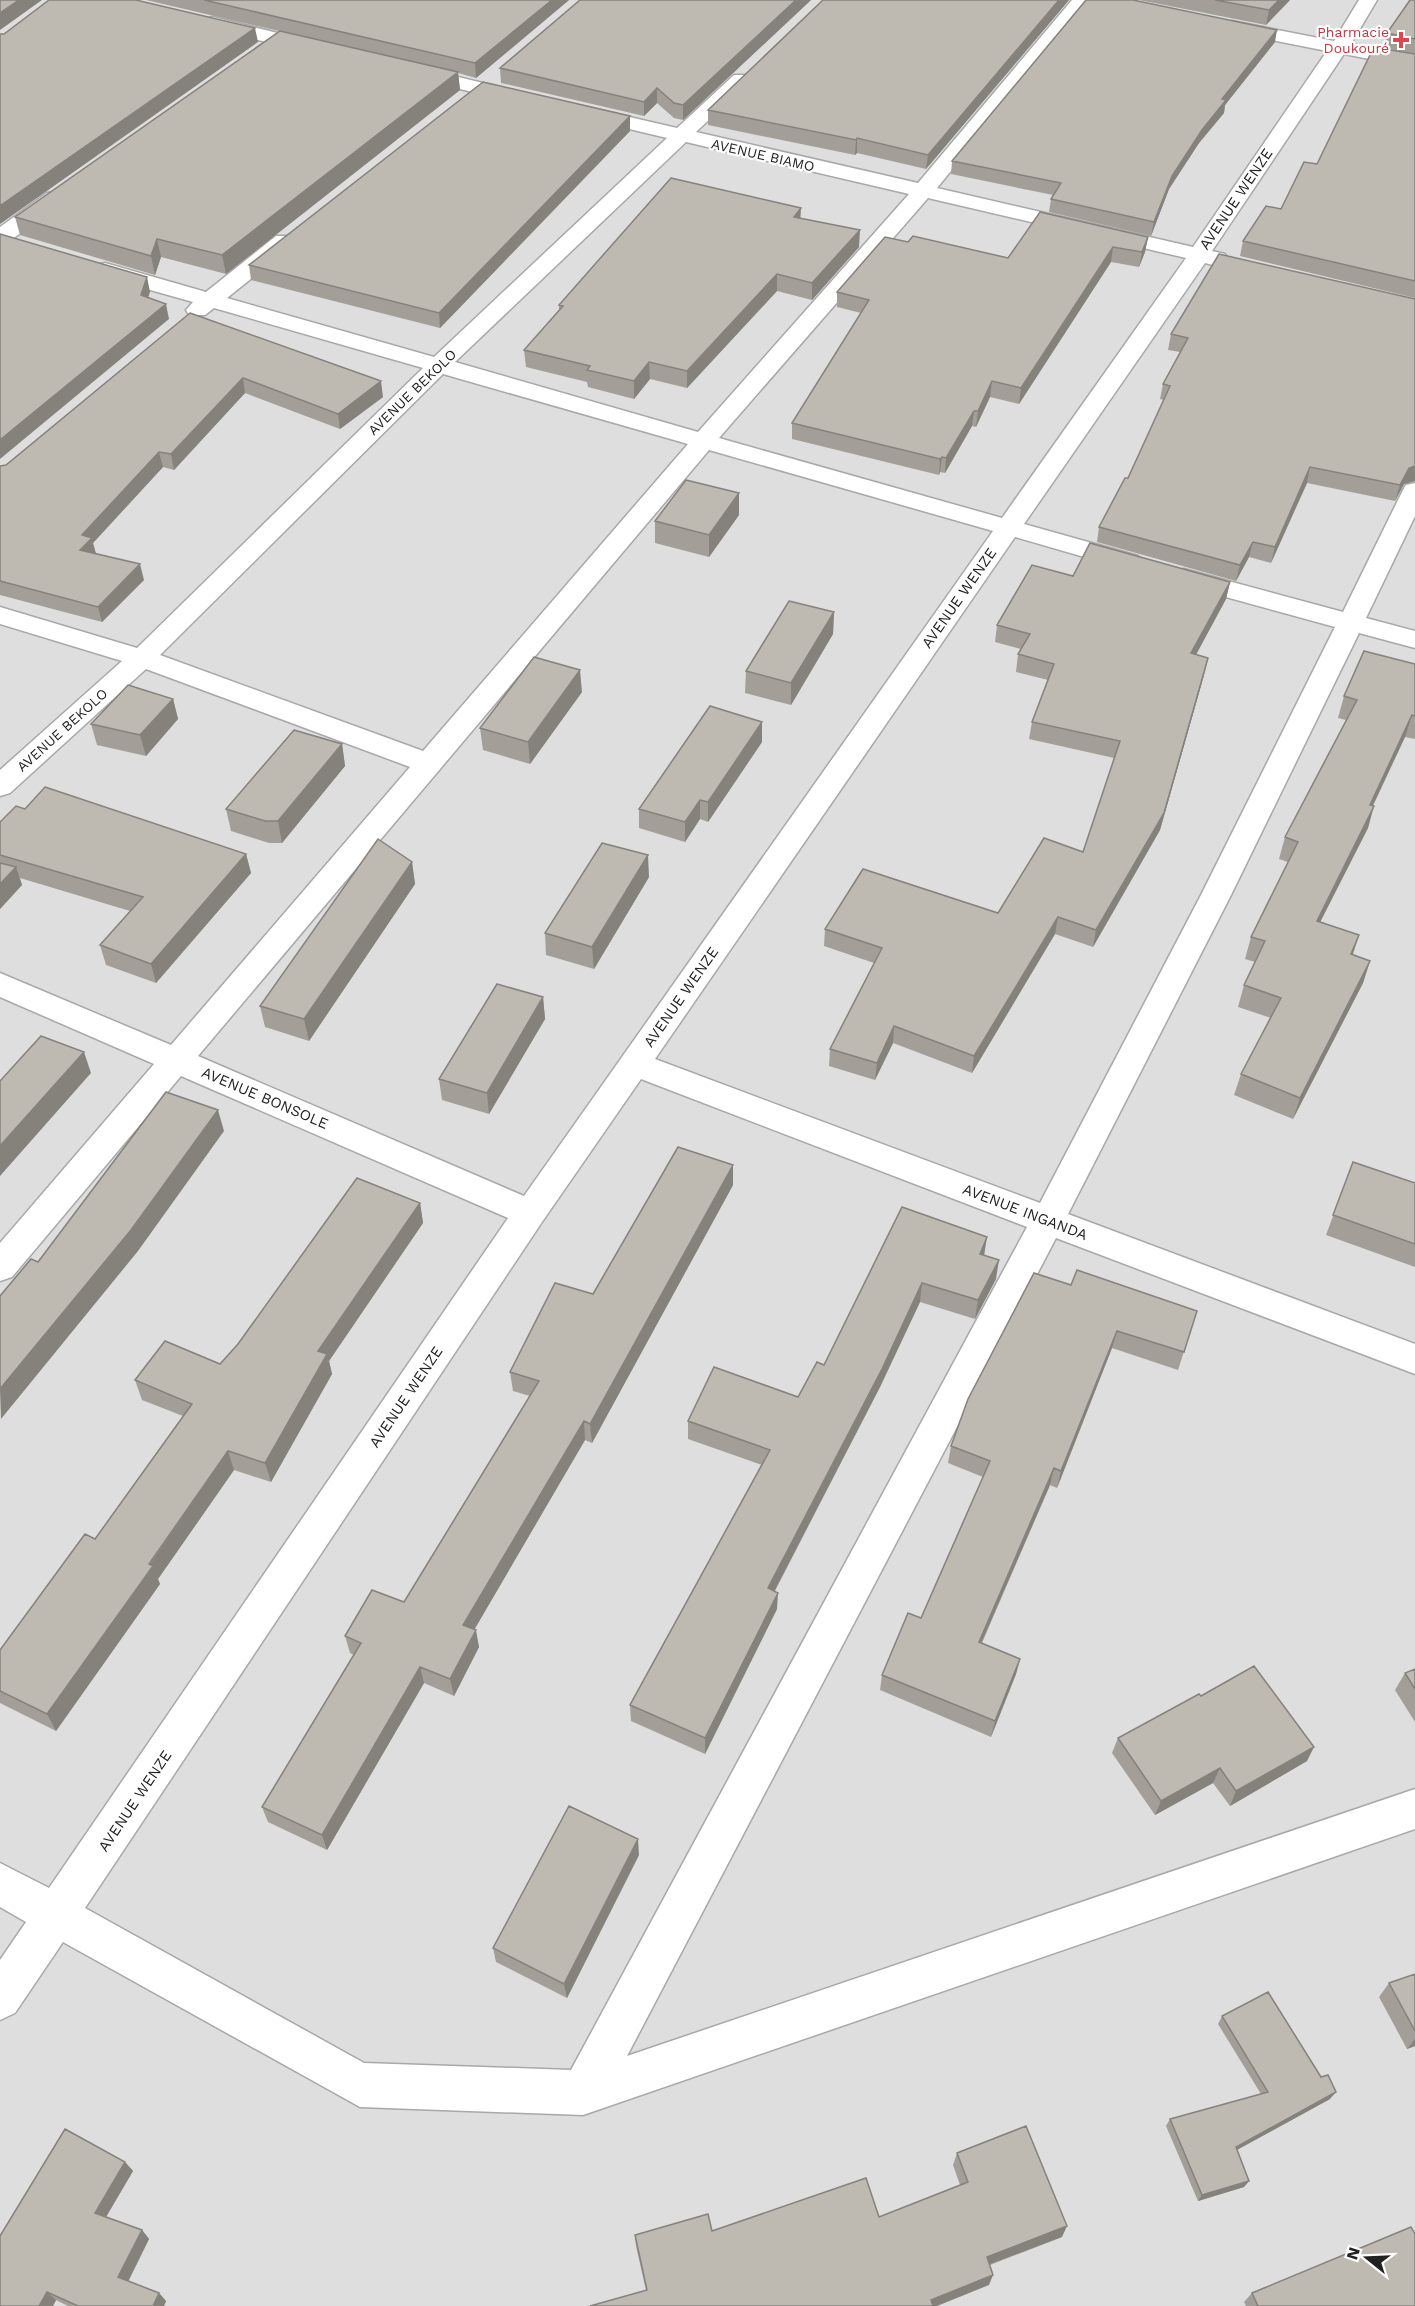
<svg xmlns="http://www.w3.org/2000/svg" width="1415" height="2306" viewBox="0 0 1415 2306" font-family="'Work Sans',sans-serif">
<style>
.residential{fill:#dfdede}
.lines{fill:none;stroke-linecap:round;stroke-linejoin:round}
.minor-casing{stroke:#a8a8a8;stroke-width:3}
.minor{fill:#fff;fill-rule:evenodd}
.wall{fill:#a39f98}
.shaded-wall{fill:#85827c}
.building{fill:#beb9b1;stroke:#85827c;stroke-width:1.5}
.health-dot{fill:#e0444e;stroke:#fff;stroke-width:2}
.labels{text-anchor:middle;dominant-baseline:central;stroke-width:4.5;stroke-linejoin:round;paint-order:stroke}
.far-health-label{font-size:14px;fill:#be3a42;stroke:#fff;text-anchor:end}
.far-street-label{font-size:14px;fill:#212121;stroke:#fff}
.street-label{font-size:15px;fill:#212121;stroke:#fff}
</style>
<rect width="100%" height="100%" fill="#f1f0e7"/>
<path class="residential" d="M 0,0 L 1415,0 L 1415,2306 L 0,2306 Z"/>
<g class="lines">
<g class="minor-casing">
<path id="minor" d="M 1072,0 L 1091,0 L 937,188 L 1193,247 L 1327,51 L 1225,31 L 1222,27 L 1225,23 L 1232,21 L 1334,41 L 1359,0 L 1377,0 L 1351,44 L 1415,56 L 1415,68 L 1344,54 L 1212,251 L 1225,254 L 1228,259 L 1225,264 L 1217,266 L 1205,263 L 1024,524 L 1138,556 L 1142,562 L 1138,568 L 1129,570 L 1015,537 L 655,1059 L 1040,1203 L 1201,895 L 1335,627 L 1175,583 L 1171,577 L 1175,571 L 1184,569 L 1343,612 L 1403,490 L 1406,485 L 1415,483 L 1415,516 L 1366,618 L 1415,631 L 1415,648 L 1359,633 L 1231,895 L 1068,1214 L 1415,1344 L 1415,1374 L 1056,1238 L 627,2056 L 1415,1789 L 1415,1829 L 583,2115 L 360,2107 L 63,1942 L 15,2013 L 0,2020 L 0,1960 L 26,1922 L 0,1907 L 0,1863 L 49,1888 L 508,1218 L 181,1076 L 12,1277 L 0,1281 L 0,1243 L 154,1064 L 0,997 L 0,973 L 171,1045 L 410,767 L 146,669 L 10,793 L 0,796 L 0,770 L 122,661 L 0,624 L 0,607 L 137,648 L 423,368 L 214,308 L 205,315 L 189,315 L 186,310 L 193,302 L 97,275 L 94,270 L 97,265 L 105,263 L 206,292 L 276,236 L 292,236 L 295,241 L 292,246 L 227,298 L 434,357 L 667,138 L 579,117 L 576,113 L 579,109 L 586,107 L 677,128 L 734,75 L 748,75 L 751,79 L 748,83 L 696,132 L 918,183 ZM 686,142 L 909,194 L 698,432 L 455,362 ZM 928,198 L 1186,258 L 1002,518 L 719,438 ZM 443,374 L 688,444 L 423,751 L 160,655 ZM 709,450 L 993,531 L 524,1196 L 198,1056 ZM 641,1079 L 1027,1227 L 571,2070 L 364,2063 L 85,1908 L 542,1222 Z
M 213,17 L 322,44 L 325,48 L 315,54 L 206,27 L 203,23 L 206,19 Z
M 417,67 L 529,94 L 532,98 L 529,102 L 522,104 L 410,77 L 407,73 L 410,69 Z
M 55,192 L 63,193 L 66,198 L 63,203 L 8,242 L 0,244 L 0,227 L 47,193 Z"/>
</g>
<use href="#minor" class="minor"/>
</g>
<path class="wall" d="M 146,0 L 569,0 L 476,78 L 458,73 L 460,90 L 226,274 L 161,257 L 155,275 L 20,235 L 15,217 L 279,31 Z
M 811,0 L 683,120 L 674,118 L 657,103 L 644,116 L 501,83 L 500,68 Z
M 1069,0 L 926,169 L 857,153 L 855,155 L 708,125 L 708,110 Z
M 1139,0 L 1290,0 L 1266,25 Z
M 1415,0 L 1415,54 L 1384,48 L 1387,33 Z
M 1275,42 L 1225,105 L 1224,113 L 1199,143 L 1169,189 L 1151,236 L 1049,212 L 1051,199 L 1053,195 L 951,174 L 952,161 Z
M 1415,54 L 1415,298 L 1240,256 L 1243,241 L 1281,209 L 1317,164 Z
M 630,116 L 630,131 L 440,328 L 251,280 L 249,265 Z
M 800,219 L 859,247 L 812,300 L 777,291 L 687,388 L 650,379 L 634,399 L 588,387 L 587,382 L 526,367 L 524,350 L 559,310 L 559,305 Z
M 1148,237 L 1145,252 L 1139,267 L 1111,262 L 1019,404 L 990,397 L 976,427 L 972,426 L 945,473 L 940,472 L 939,475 L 792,439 L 792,423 L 861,313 L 837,307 L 837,292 L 908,242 L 1008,258 Z
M 1415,299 L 1415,481 L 1404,484 L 1395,501 L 1307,483 L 1271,563 L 1249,557 L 1236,581 L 1097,542 L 1099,527 L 1128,478 L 1164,400 L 1160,399 L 1163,384 L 1180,352 L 1168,350 L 1171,334 Z
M 190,313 L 383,397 L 340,429 L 245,393 L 174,470 L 163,467 L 93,543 L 96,554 L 144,580 L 102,622 L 0,595 L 0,466 L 6,465 Z
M 739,515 L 709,557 L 655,543 L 655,521 Z
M 1073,576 L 1230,582 L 1226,599 L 1196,655 L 1204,675 L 1160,830 L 1093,947 L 1055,934 L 972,1073 L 893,1043 L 875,1080 L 829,1066 L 830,1049 L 874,963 L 824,946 L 825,929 L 998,913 L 1083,852 L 1114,758 L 1029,739 L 1032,722 L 1048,680 L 1016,672 L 1018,654 L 1021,649 L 995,642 L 997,625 Z
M 834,612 L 833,634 L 791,705 L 745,693 L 746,671 Z
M 1415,664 L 1415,739 L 1405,737 L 1373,806 L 1368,828 L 1320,922 L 1353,955 L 1370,961 L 1363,983 L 1293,1119 L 1234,1095 L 1241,1074 L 1271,1018 L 1238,1007 L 1244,985 L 1255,962 L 1245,959 L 1251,937 L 1288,862 L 1279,859 L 1285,837 L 1346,720 L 1338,718 L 1344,696 Z
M 582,692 L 530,764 L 483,750 L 480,728 Z
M 173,699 L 178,719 L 146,756 L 97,745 L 91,724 Z
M 762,742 L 708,822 L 700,819 L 685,842 L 639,828 L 639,809 Z
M 342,744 L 345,766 L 282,843 L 269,843 L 231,831 L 226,809 Z
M 25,809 L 246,854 L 251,873 L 156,983 L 106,965 L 100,945 L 130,911 L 20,878 L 22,885 L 0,909 L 0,822 Z
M 412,862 L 415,884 L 309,1041 L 265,1027 L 260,1006 Z
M 649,877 L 594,969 L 546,955 L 545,933 Z
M 543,997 L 545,1019 L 489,1114 L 442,1100 L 439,1079 Z
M 1353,1162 L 1415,1183 L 1415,1267 L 1326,1235 Z
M 733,1185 L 592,1443 L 585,1440 L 474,1630 L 479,1647 L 454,1696 L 424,1683 L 327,1850 L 268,1822 L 262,1807 L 354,1655 L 350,1653 L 345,1636 L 404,1602 L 530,1396 L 513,1391 L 510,1372 L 593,1294 Z
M 420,1203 L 423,1223 L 329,1361 L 332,1374 L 271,1482 L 234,1470 L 158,1579 L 160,1584 L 56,1731 L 0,1703 L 0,1650 L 95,1539 L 183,1416 L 142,1400 L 135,1380 L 220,1364 Z
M 902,1207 L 984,1255 L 996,1279 L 975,1319 L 920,1302 L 880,1387 L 775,1591 L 777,1609 L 705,1754 L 631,1721 L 630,1705 L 762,1465 L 688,1439 L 688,1421 L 798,1397 L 824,1365 Z
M 1071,1285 L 1197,1311 L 1178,1370 L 1112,1348 L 1057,1488 L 1050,1485 L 982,1643 L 1020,1659 L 1016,1674 L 991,1737 L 880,1690 L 882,1675 L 921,1618 L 983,1477 L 948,1463 L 951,1446 Z
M 1415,1669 L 1415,1722 L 1395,1690 L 1405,1673 Z
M 1201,1696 L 1307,1761 L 1230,1806 L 1213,1783 L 1155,1815 L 1112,1753 L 1118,1738 Z
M 639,1855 L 567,1998 L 496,1962 L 493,1948 Z
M 1415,1974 L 1415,2046 L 1407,2049 L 1379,1997 L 1389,1983 Z
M 1222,2016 L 1330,2099 L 1237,2150 L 1249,2181 L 1244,2187 L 1198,2201 L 1166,2126 L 1170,2119 L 1261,2094 L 1218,2024 Z
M 957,2153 L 1062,2237 L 990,2265 L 989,2285 L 646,2290 L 636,2246 L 635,2235 L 712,2231 L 879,2217 L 960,2185 L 953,2165 Z
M 125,2162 L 133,2171 L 106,2217 L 142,2230 L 149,2239 L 128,2281 L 159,2293 L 166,2301 L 164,2306 L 68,2306 L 56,2300 L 53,2306 L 0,2306 Z
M 1252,2293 L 1415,2306 L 1246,2306 L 1244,2302 Z"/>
<path class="shaded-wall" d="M 19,0 L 42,0 L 0,30 L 0,13 Z
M 552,0 L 569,0 L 476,78 L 475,63 Z
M 796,0 L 811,0 L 683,120 L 683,105 Z
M 1059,0 L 1069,0 L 926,169 L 928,155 Z
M 1279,0 L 1290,0 L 1266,25 L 1269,10 Z
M 255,28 L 258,42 L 0,224 L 0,206 Z
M 1277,30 L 1275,42 L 1225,105 L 1224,113 L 1199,143 L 1169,189 L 1151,236 L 1154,222 L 1172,176 L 1222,99 Z
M 458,72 L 460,90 L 226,274 L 222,255 Z
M 657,88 L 657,103 L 644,116 L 644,102 Z
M 630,116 L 630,131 L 440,328 L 439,313 Z
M 857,138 L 857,153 L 855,155 L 856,140 Z
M 801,208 L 800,225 L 794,217 Z
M 860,230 L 859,247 L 812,300 L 812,283 Z
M 1148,237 L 1145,252 L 1139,267 L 1142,252 Z
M 157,239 L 161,257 L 155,275 L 151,256 Z
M 1113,247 L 1111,262 L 1019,404 L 1021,388 Z
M 777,274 L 777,291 L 687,388 L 687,371 Z
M 147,277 L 150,292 L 144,310 L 141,295 Z
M 166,304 L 169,319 L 0,459 L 0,440 Z
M 649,362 L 650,379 L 634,399 L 634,381 Z
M 243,378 L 245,393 L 174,470 L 171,454 Z
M 381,381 L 383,397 L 340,429 L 338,414 Z
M 992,381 L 990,397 L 976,427 L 978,411 Z
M 974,411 L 972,426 L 945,473 L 946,458 Z
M 159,452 L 163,467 L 93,543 L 96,554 L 80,550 L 82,535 Z
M 942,457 L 940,472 L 939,475 L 940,459 Z
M 1415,466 L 1415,481 L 1404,484 L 1395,501 L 1400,485 L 1409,468 Z
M 1310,467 L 1307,483 L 1271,563 L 1275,547 Z
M 739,493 L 739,515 L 709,557 L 709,535 Z
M 1253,542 L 1249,557 L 1236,581 L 1240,565 Z
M 140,564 L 144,580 L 102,622 L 98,607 Z
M 1230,582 L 1226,599 L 1187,671 L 1191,653 Z
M 834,612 L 833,634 L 791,705 L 791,683 Z
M 1208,658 L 1204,675 L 1160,830 L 1093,947 L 1096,930 Z
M 580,670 L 582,692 L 530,764 L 528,742 Z
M 173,699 L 178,719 L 146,756 L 140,735 Z
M 1412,715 L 1405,737 L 1363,826 L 1370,805 Z
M 762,722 L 762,742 L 708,822 L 708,802 Z
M 342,744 L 345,766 L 282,843 L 278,821 Z
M 700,800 L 700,819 L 685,842 L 685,822 Z
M 1374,806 L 1368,828 L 1310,942 L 1317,921 Z
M 246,854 L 251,873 L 156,983 L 151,964 Z
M 648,855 L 649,877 L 594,969 L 592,947 Z
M 412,862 L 415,884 L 309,1041 L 304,1019 Z
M 16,867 L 22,885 L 0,909 L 0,884 Z
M 1058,917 L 1055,934 L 972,1073 L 974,1056 Z
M 1359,935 L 1352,957 L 1351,954 Z
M 1370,961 L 1363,983 L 1293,1119 L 1300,1098 Z
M 543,997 L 545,1019 L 489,1114 L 487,1093 Z
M 894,1026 L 893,1043 L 875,1080 L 877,1063 Z
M 84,1052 L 91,1073 L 0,1176 L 0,1146 Z
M 218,1110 L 224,1131 L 138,1251 L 1,1419 L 0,1389 Z
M 733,1165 L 733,1185 L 592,1443 L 590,1424 Z
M 420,1203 L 423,1223 L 329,1361 L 332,1374 L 271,1482 L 265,1463 L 318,1351 Z
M 987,1237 L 984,1256 L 980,1254 Z
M 999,1260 L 996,1279 L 975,1319 L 978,1300 Z
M 922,1283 L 920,1302 L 880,1387 L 767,1605 L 768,1588 Z
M 1117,1331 L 1112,1348 L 1057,1488 L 1061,1471 Z
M 584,1421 L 585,1440 L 467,1642 L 463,1625 Z
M 228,1451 L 234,1470 L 158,1579 L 160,1584 L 56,1731 L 47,1714 Z
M 1054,1468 L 1050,1485 L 975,1657 L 979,1642 Z
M 778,1593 L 777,1609 L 705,1754 L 705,1738 Z
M 476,1630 L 479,1647 L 454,1696 L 450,1679 Z
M 1020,1659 L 1016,1674 L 991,1737 L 995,1721 Z
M 420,1667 L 424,1683 L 327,1850 L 322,1835 Z
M 1314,1747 L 1307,1761 L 1230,1806 L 1236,1791 Z
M 1220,1768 L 1213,1783 L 1155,1815 L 1161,1801 Z
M 638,1839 L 639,1855 L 567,1998 L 564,1984 Z
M 1415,2039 L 1415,2046 L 1407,2049 Z
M 1336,2092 L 1330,2099 L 1231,2153 L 1236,2147 Z
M 125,2162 L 133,2171 L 103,2222 L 95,2213 Z
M 1249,2181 L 1244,2187 L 1198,2201 L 1202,2195 Z
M 1067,2226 L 1062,2237 L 982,2267 L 987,2257 Z
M 142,2230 L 149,2239 L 126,2286 L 118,2277 Z
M 993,2275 L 989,2285 L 937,2306 L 929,2306 L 931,2300 Z
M 47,2292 L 56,2300 L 53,2306 L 39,2306 Z
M 159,2293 L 166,2301 L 164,2306 L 153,2306 Z"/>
<path class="building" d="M 0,0 L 19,0 L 0,13 Z
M 49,0 L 136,0 L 255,28 L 0,206 L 0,34 L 4,34 Z
M 204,0 L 552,0 L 475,63 Z
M 580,0 L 796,0 L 683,105 L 674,103 L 657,88 L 644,102 L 500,68 Z
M 823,0 L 1059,0 L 928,155 L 857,138 L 856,140 L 708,110 Z
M 1086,0 L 1133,0 L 1277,30 L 1222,99 L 1226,100 L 1202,130 L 1172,176 L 1154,222 L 1051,199 L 1061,183 L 952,161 Z
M 1215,0 L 1279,0 L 1269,10 Z
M 1410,0 L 1415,0 L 1415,39 L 1387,33 Z
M 280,31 L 458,72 L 222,255 L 157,239 L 151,256 L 15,217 Z
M 1378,48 L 1415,54 L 1415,281 L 1243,241 L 1266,206 L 1281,209 L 1304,162 L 1317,164 L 1370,55 Z
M 483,82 L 630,116 L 439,313 L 249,265 Z
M 671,178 L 801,208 L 794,217 L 860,230 L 812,283 L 777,274 L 687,371 L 649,362 L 634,381 L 587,370 L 590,366 L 524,350 L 563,306 L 559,305 Z
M 1040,212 L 1148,237 L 1142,252 L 1113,247 L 1021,388 L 992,381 L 978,411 L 974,411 L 946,458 L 942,457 L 940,459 L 792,423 L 869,300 L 837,292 L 885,237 L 908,242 L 913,236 L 1008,258 Z
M 0,234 L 147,277 L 141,295 L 166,304 L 0,440 Z
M 1219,254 L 1415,299 L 1415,466 L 1409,468 L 1400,485 L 1310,467 L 1275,547 L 1253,542 L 1240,565 L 1099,527 L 1125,478 L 1128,478 L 1170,386 L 1163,384 L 1188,338 L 1171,334 Z
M 190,313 L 381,381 L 338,414 L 243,378 L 171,454 L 159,452 L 82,535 L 92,538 L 80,550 L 140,564 L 98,607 L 0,581 L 0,466 L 6,465 Z
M 686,480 L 739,493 L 709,535 L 655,521 Z
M 1090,543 L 1230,582 L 1191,653 L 1208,658 L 1164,813 L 1096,930 L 1058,917 L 974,1056 L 894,1026 L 877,1063 L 830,1049 L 882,948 L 825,929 L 863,869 L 998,913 L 1044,838 L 1083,852 L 1120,741 L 1032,722 L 1054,664 L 1018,654 L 1030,634 L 997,625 L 1032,565 L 1073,576 Z
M 789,601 L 834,612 L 791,683 L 746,671 Z
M 1364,651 L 1415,664 L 1415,716 L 1412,715 L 1370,805 L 1374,806 L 1317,921 L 1359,935 L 1351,954 L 1370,961 L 1300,1098 L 1241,1074 L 1281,998 L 1244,985 L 1265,941 L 1251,937 L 1298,842 L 1285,837 L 1357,700 L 1344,696 Z
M 534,657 L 580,670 L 528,742 L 480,728 Z
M 128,685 L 173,699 L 140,735 L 91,724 Z
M 710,706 L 762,722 L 708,802 L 700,800 L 685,822 L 639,809 Z
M 294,730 L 342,744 L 278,821 L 265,821 L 226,809 Z
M 45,787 L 246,854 L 151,964 L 100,945 L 143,897 L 0,855 L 0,822 L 16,806 L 25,809 Z
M 378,839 L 412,862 L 304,1019 L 260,1006 Z
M 602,843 L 648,855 L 592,947 L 545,933 Z
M 0,863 L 16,867 L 0,884 Z
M 497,984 L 543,997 L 487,1093 L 439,1079 Z
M 41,1036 L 84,1052 L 0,1146 L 0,1081 Z
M 166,1092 L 218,1110 L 131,1230 L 0,1389 L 0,1296 L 31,1259 L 38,1262 Z
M 678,1147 L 733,1165 L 590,1424 L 584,1421 L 463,1625 L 476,1630 L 450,1679 L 420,1667 L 322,1835 L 262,1807 L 361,1643 L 345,1636 L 372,1590 L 404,1602 L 539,1381 L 510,1372 L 555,1283 L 593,1294 Z
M 1353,1162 L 1415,1183 L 1415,1244 L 1333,1215 Z
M 357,1178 L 420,1203 L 318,1351 L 327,1354 L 265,1463 L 228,1451 L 149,1564 L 153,1566 L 47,1714 L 0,1691 L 0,1650 L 85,1534 L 95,1539 L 192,1404 L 135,1380 L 165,1341 L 220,1364 L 238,1344 Z
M 902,1207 L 987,1237 L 980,1254 L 999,1260 L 978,1300 L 922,1283 L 882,1369 L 768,1588 L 778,1593 L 705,1738 L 630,1705 L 770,1450 L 688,1421 L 714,1367 L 798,1397 L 817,1362 L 824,1365 Z
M 1077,1270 L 1197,1311 L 1184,1352 L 1117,1331 L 1061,1471 L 1054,1468 L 979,1642 L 1020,1659 L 995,1721 L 882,1675 L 908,1613 L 921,1618 L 990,1461 L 951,1446 L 968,1399 L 1034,1273 L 1071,1285 Z
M 1254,1666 L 1314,1747 L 1236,1791 L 1220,1768 L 1161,1801 L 1118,1738 L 1199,1694 L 1201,1696 Z
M 1415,1669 L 1415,1689 L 1405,1673 Z
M 569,1806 L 638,1839 L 564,1984 L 493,1948 Z
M 1415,1974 L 1415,2031 L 1389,1983 Z
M 1268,1992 L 1321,2077 L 1328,2075 L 1336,2092 L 1236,2147 L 1249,2181 L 1202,2195 L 1170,2119 L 1268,2092 L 1222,2016 Z
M 1026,2126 L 1067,2226 L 987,2257 L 993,2275 L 931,2300 L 933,2306 L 590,2306 L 647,2290 L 635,2235 L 708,2214 L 712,2231 L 866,2178 L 879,2217 L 968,2182 L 957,2153 Z
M 65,2129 L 125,2162 L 95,2213 L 142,2230 L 118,2277 L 159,2293 L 153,2306 L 78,2306 L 47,2292 L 39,2306 L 0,2306 L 0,2236 Z
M 1411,2227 L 1415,2234 L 1415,2306 L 1258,2306 L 1252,2293 Z"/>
<path class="health-dot" d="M1398 31h6v6h6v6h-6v6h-6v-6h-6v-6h6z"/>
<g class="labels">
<g class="far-health-label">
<text x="1389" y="32">Pharmacie<tspan x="1389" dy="16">Doukouré</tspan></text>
</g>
<g class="far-street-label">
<text transform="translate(763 155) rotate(13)">AVENUE BIAMO</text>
<text transform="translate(412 392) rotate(-44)">AVENUE BEKOLO</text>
<text transform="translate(62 730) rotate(-42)">AVENUE BEKOLO</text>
</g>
<g class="street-label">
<text transform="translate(1236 199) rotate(-56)">AVENUE WENZE</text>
<text transform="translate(959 598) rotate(-55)">AVENUE WENZE</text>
<text transform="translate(681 997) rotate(-55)">AVENUE WENZE</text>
<text transform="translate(265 1098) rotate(23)">AVENUE BONSOLE</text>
<text transform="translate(1025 1212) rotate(21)">AVENUE INGANDA</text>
<text transform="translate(406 1397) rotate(-56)">AVENUE WENZE</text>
<text transform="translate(135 1801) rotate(-56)">AVENUE WENZE</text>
</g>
</g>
<g transform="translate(1367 2258) rotate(288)" stroke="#ffffff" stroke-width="4.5" paint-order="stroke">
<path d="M0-4.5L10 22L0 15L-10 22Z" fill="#212121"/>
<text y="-9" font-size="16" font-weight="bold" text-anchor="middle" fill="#212121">N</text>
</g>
</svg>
